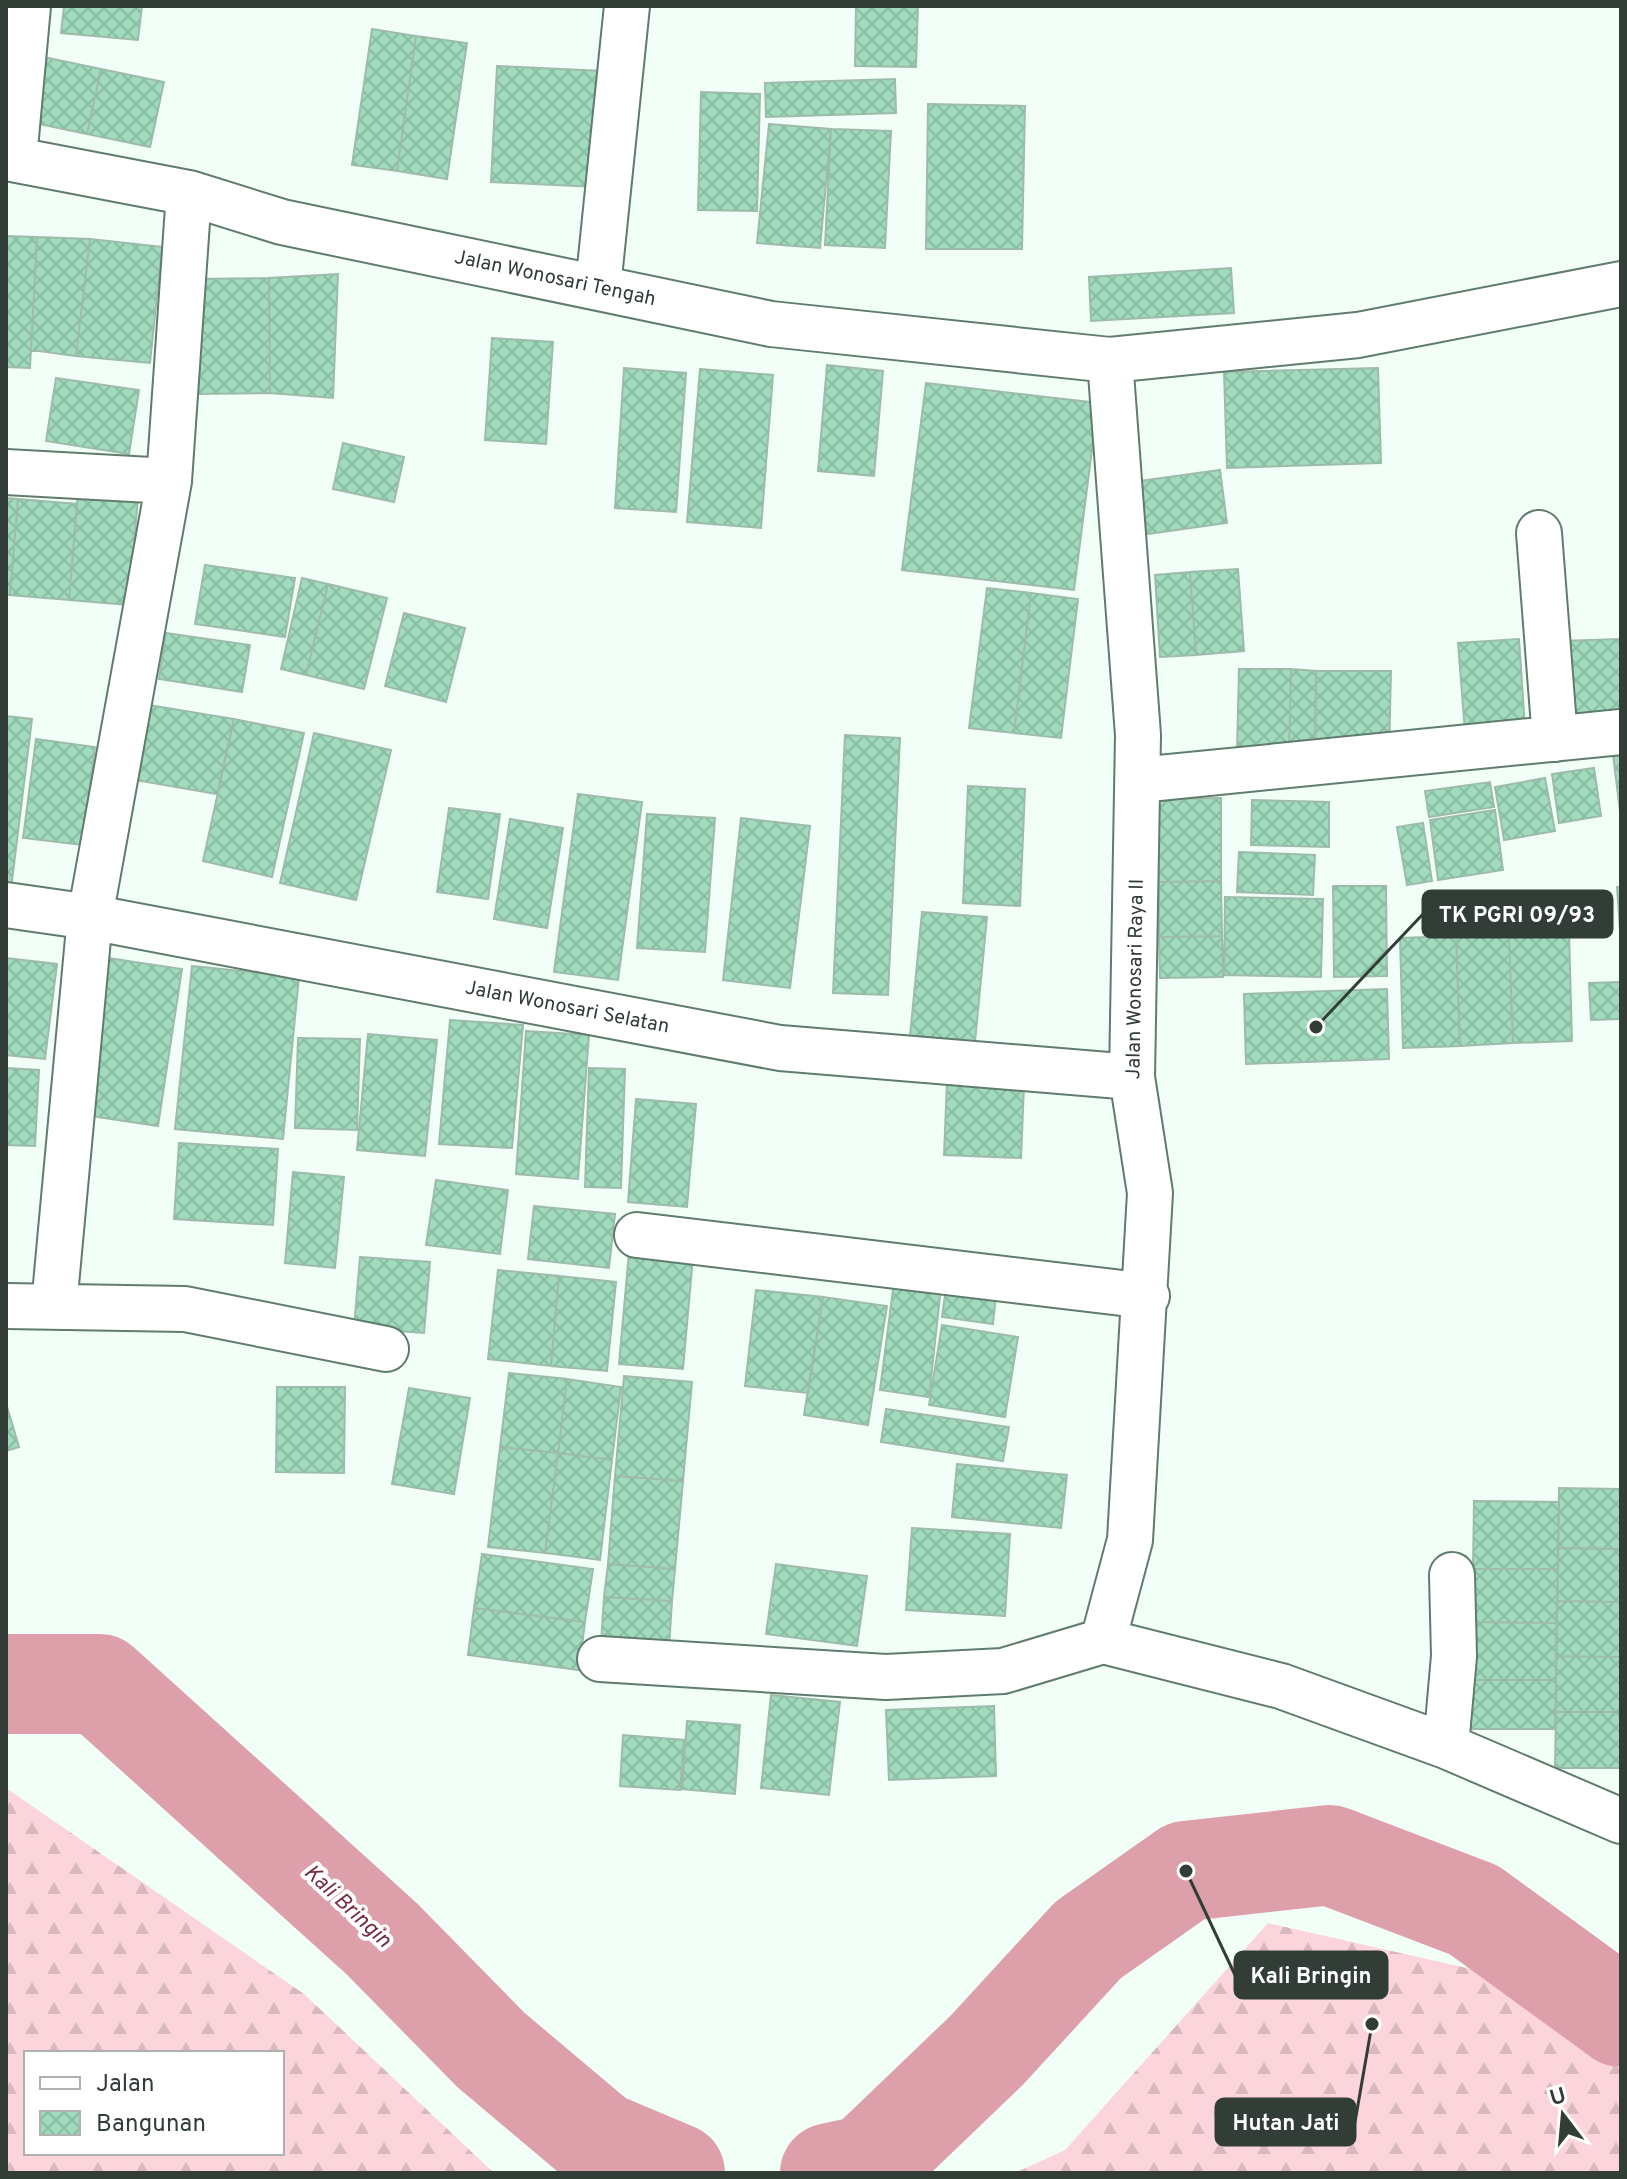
<svg xmlns="http://www.w3.org/2000/svg" width="1627" height="2179" viewBox="0 0 1627 2179" font-family="Overpass,sans-serif">
<style>
.forest{fill:url(#forest-firs);fill-rule:evenodd}
.lines{fill:none;stroke-linecap:round;stroke-linejoin:round}
.river{stroke:#dda0ab;stroke-width:100}
.building{fill:url(#building-cross-hatch);stroke:#9dbbab;stroke-width:2}
.street-casing{stroke:#607c6d;stroke-width:48}
.street{stroke:#fff;stroke-width:44}
.labels{text-anchor:middle;dominant-baseline:central;stroke-width:8;stroke-linejoin:round;paint-order:stroke}
.street-label{font-size:20px;fill:#313d36;stroke:#fff}
.water-label{font-size:22px;font-style:italic;fill:#752c40;stroke:#fff}
.leader{fill:none;stroke:#313d36;stroke-width:3}
.callout-dot{fill:#313d36;stroke:#fff;stroke-width:3}
.callout{fill:#313d36;stroke:#313d36;stroke-width:3}
.callout-label{font-size:22px;text-anchor:middle;font-weight:bold;fill:#fff}
</style>
<defs>
<pattern id="forest-firs" width="22" height="20" patternUnits="userSpaceOnUse" patternTransform="scale(2)"><rect width="22" height="20" fill="#fbd5db"/><path d="M5 1l3.5 6h-7zM16 11l3.5 6h-7z" fill="#d8b8bd"/></pattern>
<pattern id="building-cross-hatch" width="8" height="8" patternUnits="userSpaceOnUse" patternTransform="scale(2)"><rect width="8" height="8" fill="#a0dbbd"/><path d="M0 0l8 8M0 8l8-8" fill="none" stroke="#8abda3"/></pattern>
</defs>
<rect width="100%" height="100%" fill="#f2fff8"/>
<path class="forest" d="M 6,1788 L 304,1994 L 494,2173 L 6,2173 ZM 26,2053 L 282,2053 L 282,2153 L 26,2153 Z
M 1268,1923 L 1511,1978 L 1621,2070 L 1621,2173 L 1015,2173 L 1065,2150 Z"/>
<g class="lines">
<path class="river" d="M 6,1684 L 100,1684 L 382,1939 L 491,2050 L 599,2141 L 675,2173
M 830,2173 L 867,2165 L 987,2050 L 1088,1940 L 1186,1871 L 1330,1855 L 1474,1910 L 1621,2017"/>
</g>
<path class="building" d="M 64,6 L 142,6 L 138,40 L 61,33 Z
M 856,6 L 918,6 L 916,67 L 855,66 Z
M 372,29 L 416,36 L 397,171 L 352,165 Z
M 416,36 L 467,43 L 447,179 L 397,171 Z
M 39,56 L 101,69 L 87,134 L 25,121 Z
M 497,66 L 603,71 L 596,187 L 491,182 Z
M 101,69 L 164,82 L 150,147 L 87,134 Z
M 895,79 L 896,113 L 766,117 L 765,83 Z
M 701,92 L 760,94 L 757,211 L 698,210 Z
M 928,104 L 1025,106 L 1022,249 L 926,249 Z
M 769,124 L 831,129 L 820,248 L 757,243 Z
M 831,129 L 891,131 L 885,248 L 825,245 Z
M 6,236 L 37,237 L 30,368 L 6,367 Z
M 37,237 L 90,239 L 76,356 L 31,350 Z
M 90,239 L 162,247 L 150,363 L 76,356 Z
M 1231,268 L 1234,313 L 1091,321 L 1089,277 Z
M 338,274 L 333,398 L 270,393 L 269,278 Z
M 269,278 L 270,393 L 198,394 L 195,279 Z
M 492,338 L 553,342 L 546,444 L 485,440 Z
M 827,365 L 883,371 L 874,476 L 818,471 Z
M 624,368 L 686,373 L 676,512 L 615,508 Z
M 1378,368 L 1381,463 L 1227,468 L 1224,372 Z
M 700,369 L 773,375 L 761,528 L 687,522 Z
M 56,378 L 139,390 L 129,454 L 46,441 Z
M 926,383 L 1098,403 L 1074,590 L 902,570 Z
M 343,443 L 404,457 L 394,502 L 333,489 Z
M 1220,470 L 1227,523 L 1147,534 L 1139,481 Z
M 79,481 L 139,486 L 129,605 L 69,600 Z
M 6,498 L 18,499 L 10,595 L 6,595 Z
M 18,499 L 77,504 L 69,600 L 10,595 Z
M 205,565 L 295,578 L 285,637 L 195,624 Z
M 1238,569 L 1244,651 L 1196,655 L 1190,572 Z
M 1190,572 L 1196,655 L 1160,657 L 1155,575 Z
M 302,578 L 328,584 L 306,675 L 281,669 Z
M 328,584 L 387,598 L 364,689 L 306,675 Z
M 987,588 L 1031,593 L 1014,733 L 969,728 Z
M 1031,593 L 1078,599 L 1061,738 L 1014,733 Z
M 404,613 L 465,628 L 446,702 L 385,686 Z
M 166,633 L 250,645 L 242,692 L 159,679 Z
M 1519,639 L 1525,728 L 1465,732 L 1458,643 Z
M 1621,639 L 1621,715 L 1562,717 L 1560,641 Z
M 1239,669 L 1291,669 L 1289,753 L 1237,752 Z
M 1291,669 L 1316,671 L 1315,753 L 1289,753 Z
M 1316,671 L 1391,671 L 1389,755 L 1315,753 Z
M 149,705 L 234,719 L 217,794 L 135,780 Z
M 6,716 L 32,719 L 11,889 L 6,888 Z
M 234,719 L 304,733 L 272,877 L 203,861 Z
M 314,733 L 391,750 L 356,900 L 280,883 Z
M 845,735 L 900,738 L 888,995 L 833,993 Z
M 36,739 L 95,747 L 82,845 L 23,838 Z
M 1621,754 L 1621,819 L 1613,755 Z
M 1594,768 L 1601,816 L 1559,823 L 1552,774 Z
M 1545,778 L 1555,831 L 1504,840 L 1495,787 Z
M 1490,782 L 1494,807 L 1429,817 L 1425,791 Z
M 968,786 L 1025,789 L 1020,906 L 963,903 Z
M 578,794 L 642,802 L 618,980 L 554,972 Z
M 1221,798 L 1221,881 L 1159,882 L 1158,799 Z
M 1252,800 L 1329,802 L 1329,847 L 1251,845 Z
M 449,808 L 500,814 L 488,899 L 437,892 Z
M 1495,810 L 1503,870 L 1438,880 L 1430,820 Z
M 647,814 L 715,818 L 705,952 L 637,948 Z
M 741,818 L 810,826 L 790,988 L 723,980 Z
M 510,819 L 563,828 L 547,928 L 494,919 Z
M 1423,823 L 1432,881 L 1407,885 L 1397,827 Z
M 1239,852 L 1315,855 L 1313,895 L 1237,892 Z
M 1221,881 L 1222,936 L 1159,937 L 1159,882 Z
M 1333,886 L 1386,886 L 1387,976 L 1334,977 Z
M 1617,887 L 1621,887 L 1621,945 Z
M 1225,897 L 1323,899 L 1321,977 L 1224,975 Z
M 922,912 L 987,917 L 975,1042 L 910,1036 Z
M 1569,932 L 1572,1041 L 1513,1043 L 1509,934 Z
M 1509,934 L 1513,1043 L 1460,1046 L 1456,936 Z
M 1222,936 L 1223,977 L 1160,978 L 1159,937 Z
M 1456,936 L 1460,1046 L 1403,1048 L 1400,938 Z
M 6,958 L 57,964 L 45,1059 L 6,1055 Z
M 108,958 L 182,969 L 158,1126 L 84,1115 Z
M 192,966 L 299,977 L 283,1139 L 175,1129 Z
M 1620,982 L 1621,1019 L 1591,1020 L 1589,983 Z
M 1387,989 L 1389,1059 L 1246,1064 L 1244,994 Z
M 450,1020 L 523,1025 L 512,1148 L 439,1144 Z
M 526,1031 L 589,1035 L 578,1179 L 516,1174 Z
M 368,1034 L 437,1040 L 425,1156 L 357,1150 Z
M 298,1038 L 360,1039 L 357,1130 L 295,1128 Z
M 6,1068 L 39,1070 L 35,1146 L 6,1145 Z
M 589,1068 L 625,1069 L 621,1188 L 585,1187 Z
M 947,1083 L 1024,1086 L 1021,1158 L 944,1155 Z
M 636,1099 L 696,1104 L 687,1207 L 628,1202 Z
M 179,1143 L 278,1149 L 273,1225 L 174,1219 Z
M 293,1172 L 344,1177 L 335,1268 L 285,1263 Z
M 436,1180 L 508,1190 L 500,1254 L 426,1245 Z
M 534,1206 L 615,1214 L 609,1268 L 528,1259 Z
M 629,1252 L 693,1257 L 683,1369 L 619,1364 Z
M 360,1257 L 430,1262 L 424,1333 L 354,1328 Z
M 498,1270 L 559,1276 L 551,1366 L 488,1359 Z
M 559,1276 L 616,1282 L 607,1371 L 551,1366 Z
M 894,1282 L 941,1287 L 929,1397 L 880,1390 Z
M 946,1288 L 996,1295 L 993,1324 L 942,1317 Z
M 756,1290 L 823,1297 L 808,1393 L 745,1386 Z
M 823,1297 L 887,1306 L 868,1425 L 804,1415 Z
M 942,1325 L 1018,1337 L 1005,1417 L 929,1405 Z
M 509,1373 L 567,1379 L 558,1453 L 500,1447 Z
M 624,1376 L 692,1382 L 683,1481 L 615,1476 Z
M 567,1379 L 621,1387 L 612,1460 L 558,1453 Z
M 277,1387 L 345,1387 L 344,1473 L 276,1472 Z
M 409,1388 L 470,1398 L 454,1494 L 392,1484 Z
M 6,1403 L 19,1447 L 6,1451 Z
M 886,1409 L 1009,1427 L 1003,1461 L 881,1442 Z
M 500,1447 L 558,1453 L 545,1553 L 488,1547 Z
M 558,1453 L 612,1460 L 600,1560 L 545,1553 Z
M 957,1464 L 1067,1475 L 1061,1528 L 952,1517 Z
M 615,1476 L 683,1481 L 675,1569 L 608,1564 Z
M 1559,1488 L 1621,1489 L 1621,1549 L 1558,1548 Z
M 1474,1501 L 1559,1502 L 1558,1569 L 1473,1569 Z
M 912,1528 L 1010,1534 L 1005,1616 L 906,1610 Z
M 1558,1548 L 1621,1549 L 1621,1602 L 1557,1601 Z
M 482,1554 L 593,1569 L 585,1622 L 474,1608 Z
M 608,1564 L 675,1569 L 672,1601 L 604,1597 Z
M 776,1564 L 867,1576 L 857,1646 L 766,1634 Z
M 1473,1569 L 1558,1569 L 1557,1623 L 1472,1622 Z
M 604,1597 L 672,1601 L 669,1648 L 601,1644 Z
M 1557,1601 L 1621,1602 L 1621,1657 L 1556,1656 Z
M 474,1608 L 585,1622 L 579,1670 L 468,1655 Z
M 1472,1622 L 1557,1623 L 1556,1680 L 1471,1680 Z
M 1556,1656 L 1621,1657 L 1621,1712 L 1556,1712 Z
M 1471,1680 L 1556,1680 L 1555,1729 L 1470,1729 Z
M 771,1695 L 840,1702 L 829,1795 L 761,1788 Z
M 994,1706 L 996,1776 L 889,1780 L 886,1710 Z
M 1556,1712 L 1621,1712 L 1621,1768 L 1555,1768 Z
M 687,1721 L 740,1725 L 735,1794 L 682,1789 Z
M 623,1735 L 684,1740 L 680,1790 L 620,1786 Z"/>
<g class="lines">
<g class="street-casing">
<path id="street" d="M 6,158 L 189,193 L 282,222 L 771,324 L 1110,360 L 1358,335 L 1621,284
M 14,159 L 28,6
M 598,287 L 627,6
M 6,472 L 169,481
M 1539,533 L 1555,739
M 1139,780 L 1621,732
M 6,905 L 90,917 L 780,1048 L 1132,1077
M 637,1235 L 1147,1296
M 6,1306 L 185,1309 L 386,1349
M 54,1306 L 90,917 L 169,481 L 189,193
M 1103,1641 L 1130,1540 L 1150,1193 L 1132,1077 L 1138,735 L 1110,360
M 600,1659 L 886,1677 L 1003,1671 L 1103,1641 L 1281,1686 L 1446,1746 L 1621,1821
M 1446,1746 L 1454,1656 L 1452,1575"/>
</g>
<use href="#street" class="street"/>
</g>
<g class="labels">
<g class="street-label">
<text transform="translate(555 279) rotate(12)">Jalan Wonosari Tengah</text>
<text transform="translate(1136 979) rotate(-89)">Jalan Wonosari Raya II</text>
<text transform="translate(567 1008) rotate(11)">Jalan Wonosari Selatan</text>
</g>
<g class="water-label">
<text transform="translate(347 1907) rotate(43)">Kali Bringin</text>
</g>
</g>
<path class="leader" d="M1316 1027L1423 914M1186 1871L1235 1975M1372 2024L1355 2122"/>
<g class="callout-dot">
<circle cx="1316" cy="1027" r="8"/>
<circle cx="1186" cy="1871" r="8"/>
<circle cx="1372" cy="2024" r="8"/>
</g>
<g class="callout">
<rect x="1423" y="891" width="189" height="46" rx="8"/>
<rect x="1235" y="1952" width="152" height="46" rx="8"/>
<rect x="1216" y="2099" width="139" height="46" rx="8"/>
</g>
<g class="callout-label">
<text x="1517" y="922">TK PGRI 09/93</text>
<text x="1311" y="1983">Kali Bringin</text>
<text x="1286" y="2130">Hutan Jati</text>
</g>
<rect width="1627" height="2179" fill="none" stroke="#313d36" stroke-width="16"/>
<rect x="24" y="2051" width="260" height="104" fill="#ffffff" stroke="#adb1af" stroke-width="2"/>
<rect x="40" y="2077" width="40" height="12" fill="#ffffff" stroke="#adb1af" stroke-width="2"/>
<text x="96" y="2091" font-size="24" fill="#313d36">Jalan</text>
<rect x="40" y="2111" width="40" height="24" fill="url(#building-cross-hatch)" stroke="#adb1af" stroke-width="2"/>
<text x="96" y="2131" font-size="24" fill="#313d36">Bangunan</text>
<g transform="translate(1563 2115) rotate(344)" stroke="#ffffff" stroke-width="6" paint-order="stroke">
<path d="M0-6L14 30L0 20L-14 30Z" fill="#313d36"/>
<text y="-12" font-size="22" font-weight="bold" text-anchor="middle" fill="#313d36">U</text>
</g>
</svg>
